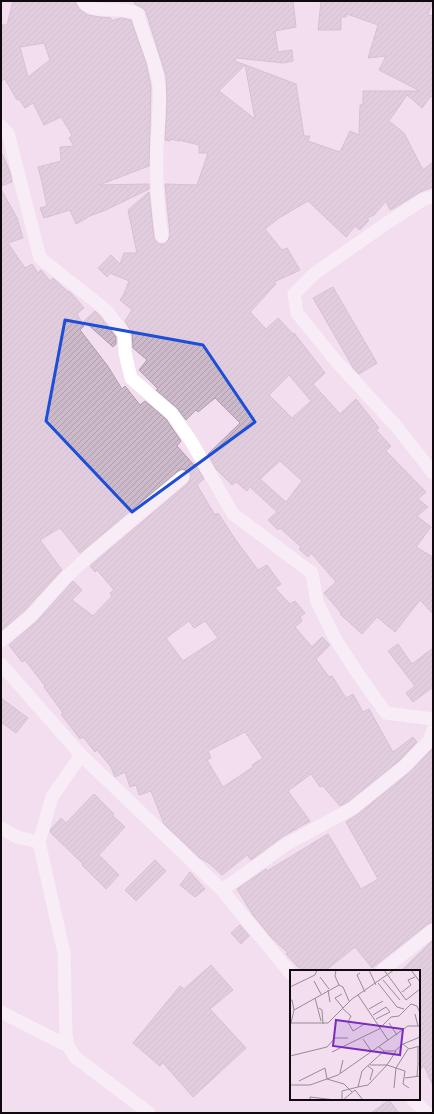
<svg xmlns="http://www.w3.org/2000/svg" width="434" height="1114" viewBox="0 0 434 1114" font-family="Raleway,sans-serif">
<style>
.building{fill:url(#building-hatch);stroke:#b09dad;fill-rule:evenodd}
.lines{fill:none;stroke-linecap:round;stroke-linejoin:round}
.minor{stroke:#fff;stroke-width:13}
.marked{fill:none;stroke:#1d4ed8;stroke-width:3;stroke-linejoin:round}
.inset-road{fill:none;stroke:#988995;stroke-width:1}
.view{fill:#7b2cbf;fill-opacity:0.15;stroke:#7b2cbf;stroke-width:2}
.inset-edge{fill:none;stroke:#100a0f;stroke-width:2}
</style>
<defs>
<pattern id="building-hatch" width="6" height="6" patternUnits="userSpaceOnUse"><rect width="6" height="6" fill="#ccb9c9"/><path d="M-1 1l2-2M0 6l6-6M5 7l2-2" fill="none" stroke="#ae9eab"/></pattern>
</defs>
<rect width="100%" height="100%" fill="#f2deef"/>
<path class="building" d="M 13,1 L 75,1 L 79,9 L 88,15 L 100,17 L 111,18 L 111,21 L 121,18 L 131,20 L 146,63 L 151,87 L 149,166 L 99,185 L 149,184 L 149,189 L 106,210 L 87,217 L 87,218 L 76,224 L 70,210 L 44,218 L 40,208 L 47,206 L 41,178 L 38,167 L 61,161 L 60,147 L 74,146 L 69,138 L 72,135 L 61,117 L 44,125 L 33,103 L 25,108 L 19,99 L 17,100 L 5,79 L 1,81 L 1,25 L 7,25 ZM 44,43 L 50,60 L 28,77 L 20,47 Z
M 134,1 L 293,1 L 296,27 L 275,31 L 278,52 L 292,50 L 293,61 L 283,63 L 236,58 L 235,61 L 296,84 L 304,136 L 310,136 L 308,141 L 340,152 L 350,131 L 359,135 L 360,105 L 363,105 L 363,91 L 420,91 L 379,70 L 386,56 L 368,58 L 378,25 L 347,14 L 346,17 L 341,17 L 341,30 L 318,30 L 321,1 L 433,1 L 428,15 L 433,16 L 433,98 L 431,96 L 422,108 L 407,95 L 389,121 L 404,133 L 423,170 L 433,162 L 433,187 L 420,192 L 396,207 L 390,210 L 386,201 L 374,215 L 367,218 L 369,220 L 360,230 L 355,226 L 346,237 L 308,201 L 279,218 L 265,229 L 282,250 L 287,248 L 300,270 L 274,282 L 276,284 L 250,312 L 266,329 L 278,318 L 293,334 L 294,333 L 325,373 L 313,384 L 340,414 L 356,399 L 379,428 L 376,430 L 391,446 L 386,451 L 426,492 L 418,499 L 428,507 L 417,516 L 431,527 L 416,547 L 433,557 L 433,614 L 420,600 L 395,632 L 377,617 L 362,634 L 340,614 L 341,613 L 324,593 L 336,582 L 311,553 L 308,557 L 299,549 L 301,547 L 280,528 L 278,530 L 268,520 L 277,512 L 250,487 L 247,491 L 236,482 L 232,485 L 216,469 L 208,454 L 240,423 L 215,398 L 198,412 L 196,410 L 186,420 L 177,408 L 156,390 L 158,389 L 139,370 L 147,360 L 133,348 L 132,333 L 125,321 L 132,310 L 120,300 L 123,296 L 129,281 L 110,273 L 107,277 L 98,268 L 111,255 L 120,264 L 124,253 L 137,253 L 128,210 L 149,192 L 154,238 L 156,241 L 159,244 L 164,244 L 167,242 L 170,235 L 165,184 L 197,185 L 208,153 L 199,153 L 199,145 L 179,140 L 179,141 L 170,139 L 170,141 L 165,140 L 167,102 L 166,76 L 146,12 L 144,9 L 135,4 ZM 245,65 L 255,119 L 219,91 ZM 289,375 L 311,401 L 292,418 L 269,395 ZM 280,461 L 302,481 L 286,502 L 260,479 Z
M 1,151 L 10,172 L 12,182 L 1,186 Z
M 1,189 L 17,218 L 23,238 L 8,243 L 25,268 L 32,264 L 38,273 L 41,270 L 50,281 L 53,278 L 68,292 L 69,291 L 72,294 L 84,308 L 77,314 L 84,326 L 80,330 L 107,365 L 122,389 L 125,386 L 140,405 L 145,401 L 166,419 L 181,441 L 177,446 L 194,465 L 195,464 L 204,479 L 197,485 L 215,515 L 218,513 L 235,539 L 258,570 L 267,565 L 281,584 L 275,588 L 290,604 L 295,601 L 305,613 L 300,617 L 302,621 L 295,627 L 312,647 L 322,637 L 330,645 L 316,659 L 329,677 L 332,676 L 346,698 L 353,694 L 363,712 L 369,709 L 393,752 L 413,737 L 417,742 L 400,760 L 349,801 L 340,806 L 323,786 L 320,787 L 311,774 L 288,791 L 310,821 L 282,837 L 251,860 L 247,855 L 222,875 L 210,864 L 200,858 L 164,824 L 151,791 L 139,795 L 136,785 L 130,787 L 125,772 L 115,777 L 111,767 L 97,750 L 95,752 L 83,737 L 80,739 L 61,714 L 63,713 L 44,687 L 45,686 L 25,660 L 22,662 L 9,645 L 37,621 L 73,581 L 82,590 L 72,600 L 93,616 L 112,596 L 110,593 L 114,590 L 97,570 L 95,572 L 90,566 L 188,483 L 191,476 L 189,472 L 182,469 L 178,471 L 80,553 L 60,528 L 40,540 L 62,570 L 25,610 L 1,631 ZM 189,621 L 194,628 L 205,621 L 218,638 L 183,661 L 166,638 ZM 245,732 L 263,758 L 252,765 L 253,767 L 223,787 L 207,760 L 211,758 L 208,751 Z
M 333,287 L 377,363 L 359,374 L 354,369 L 313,298 Z
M 95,311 L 100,316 L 116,337 L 116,344 L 113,347 L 84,321 Z
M 398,644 L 412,664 L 433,648 L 433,687 L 413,702 L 406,693 L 415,686 L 388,651 Z
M 1,698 L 28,718 L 16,733 L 1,722 Z
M 433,748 L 433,922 L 428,924 L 372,968 L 355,947 L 325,971 L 303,971 L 297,966 L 286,954 L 288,953 L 271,937 L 253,915 L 237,889 L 266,869 L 267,871 L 328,834 L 361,889 L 378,879 L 346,822 L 358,814 L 410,772 Z
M 94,794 L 114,814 L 113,816 L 125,827 L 99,855 L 119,875 L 106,889 L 82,865 L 83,864 L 50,832 L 51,829 L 61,818 L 66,823 Z
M 155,860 L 166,871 L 136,901 L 125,890 Z
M 190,872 L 205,889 L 195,897 L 180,885 Z
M 240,925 L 249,936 L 241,944 L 231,933 Z
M 433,940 L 433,1086 L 424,1066 L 419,1071 L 419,971 L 401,971 Z
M 211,965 L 233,990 L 210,1009 L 246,1048 L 193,1097 L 163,1063 L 160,1066 L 133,1043 L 180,986 L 184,989 Z
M 389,1100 L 399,1113 L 371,1113 Z"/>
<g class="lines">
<path class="minor" d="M 83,1 C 85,4 87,6 90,7 C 104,13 121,6 138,14 L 139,19 C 145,41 157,63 159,86 C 160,107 158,127 157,147 C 156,177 157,206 162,236
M 1,126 L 8,133 L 40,258 L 106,310 L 124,334 L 125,353 L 131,378 L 172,414 L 191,441 L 233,514 L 312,573 L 317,602 L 336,640 L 358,674 L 386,713 L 433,719
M 433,197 L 424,199 L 384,225 L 314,274 L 294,294 L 297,313 L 336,361 L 396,426 L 433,473
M 1,641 L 31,616 L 63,580 L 90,555 L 183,477
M 1,664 L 81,755 L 222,890 L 291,974
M 81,755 L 52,797 L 39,842 L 64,953 L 66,1034 L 68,1046 L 75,1057 L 149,1113
M 1,828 L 17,837 L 39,842
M 222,890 L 287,844 L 353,808 L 405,766 L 429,741 L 433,730
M 382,971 L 433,930
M 1,1012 L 68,1046
M 412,1099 L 427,1113"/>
</g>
<path d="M0 0H434V1114H0ZM 65,320 L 203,345 L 255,422 L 132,512 L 46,421 Z" fill="#f2deef" fill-opacity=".55" fill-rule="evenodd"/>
<path class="marked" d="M 65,320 L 203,345 L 255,422 L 132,512 L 46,421 Z"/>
<g transform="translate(290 970)">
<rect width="130" height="130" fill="#f2deef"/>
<path class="inset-road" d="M 46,0 L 45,6 L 49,15M 79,0 L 86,15M 94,0 L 116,30 L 130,19M 121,0 L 130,12M 70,3 L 67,5 L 75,22M 30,7 L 39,19M 93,10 L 110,30M 24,11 L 31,24M 88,13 L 107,37 L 114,39M 0,17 L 25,5 L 27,0M 38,20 L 40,32M 112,22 L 121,15 L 118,10 L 125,7M 52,24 L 45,28 L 53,38M 68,25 L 98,70M 25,28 L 31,51M 0,30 L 2,30 L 4,40 L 1,53M 29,38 L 32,40 L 33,54M 52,38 L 61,46 L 58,52 L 63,61 L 76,53M 79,39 L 93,31M 4,40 L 49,15 L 53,17 L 59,31M 125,44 L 128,56M 83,45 L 96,37 L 100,42 L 86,49M 0,53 L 38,53 L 62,29 L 104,0M 99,53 L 107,65M 0,56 L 0,70M 73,69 L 82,82M 113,74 L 130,67M 89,77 L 94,81 L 105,81 L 113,74 L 119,79 L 130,76M 128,77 L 128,94 L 130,94M 42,82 L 89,59 L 101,47 L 109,46 L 121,34 L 127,36 L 130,43M 0,86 L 37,77 L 45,68 L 58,68M 80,95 L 97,95 L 106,81M 78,96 L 83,100 L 80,110M 50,103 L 53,90M 127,106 L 128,94M 115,108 L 130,106M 9,111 L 35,98 L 37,109 L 54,114 L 62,122M 0,115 L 20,115 L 48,105 L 118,56 L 130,56M 68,117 L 78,115 L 97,95 L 115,101 L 113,114 L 119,118M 104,118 L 106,98 L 118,79M 65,120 L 73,130M 20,129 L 20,127 L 45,130M 52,130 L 52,121 L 68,117 L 72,101 L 94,81M 53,130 L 65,120"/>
<path class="view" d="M 46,50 L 113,59 L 110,85 L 43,76 Z"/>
<rect width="130" height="130" class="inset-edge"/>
</g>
<rect width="434" height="1114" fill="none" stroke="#100a0f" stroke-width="4"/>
</svg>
